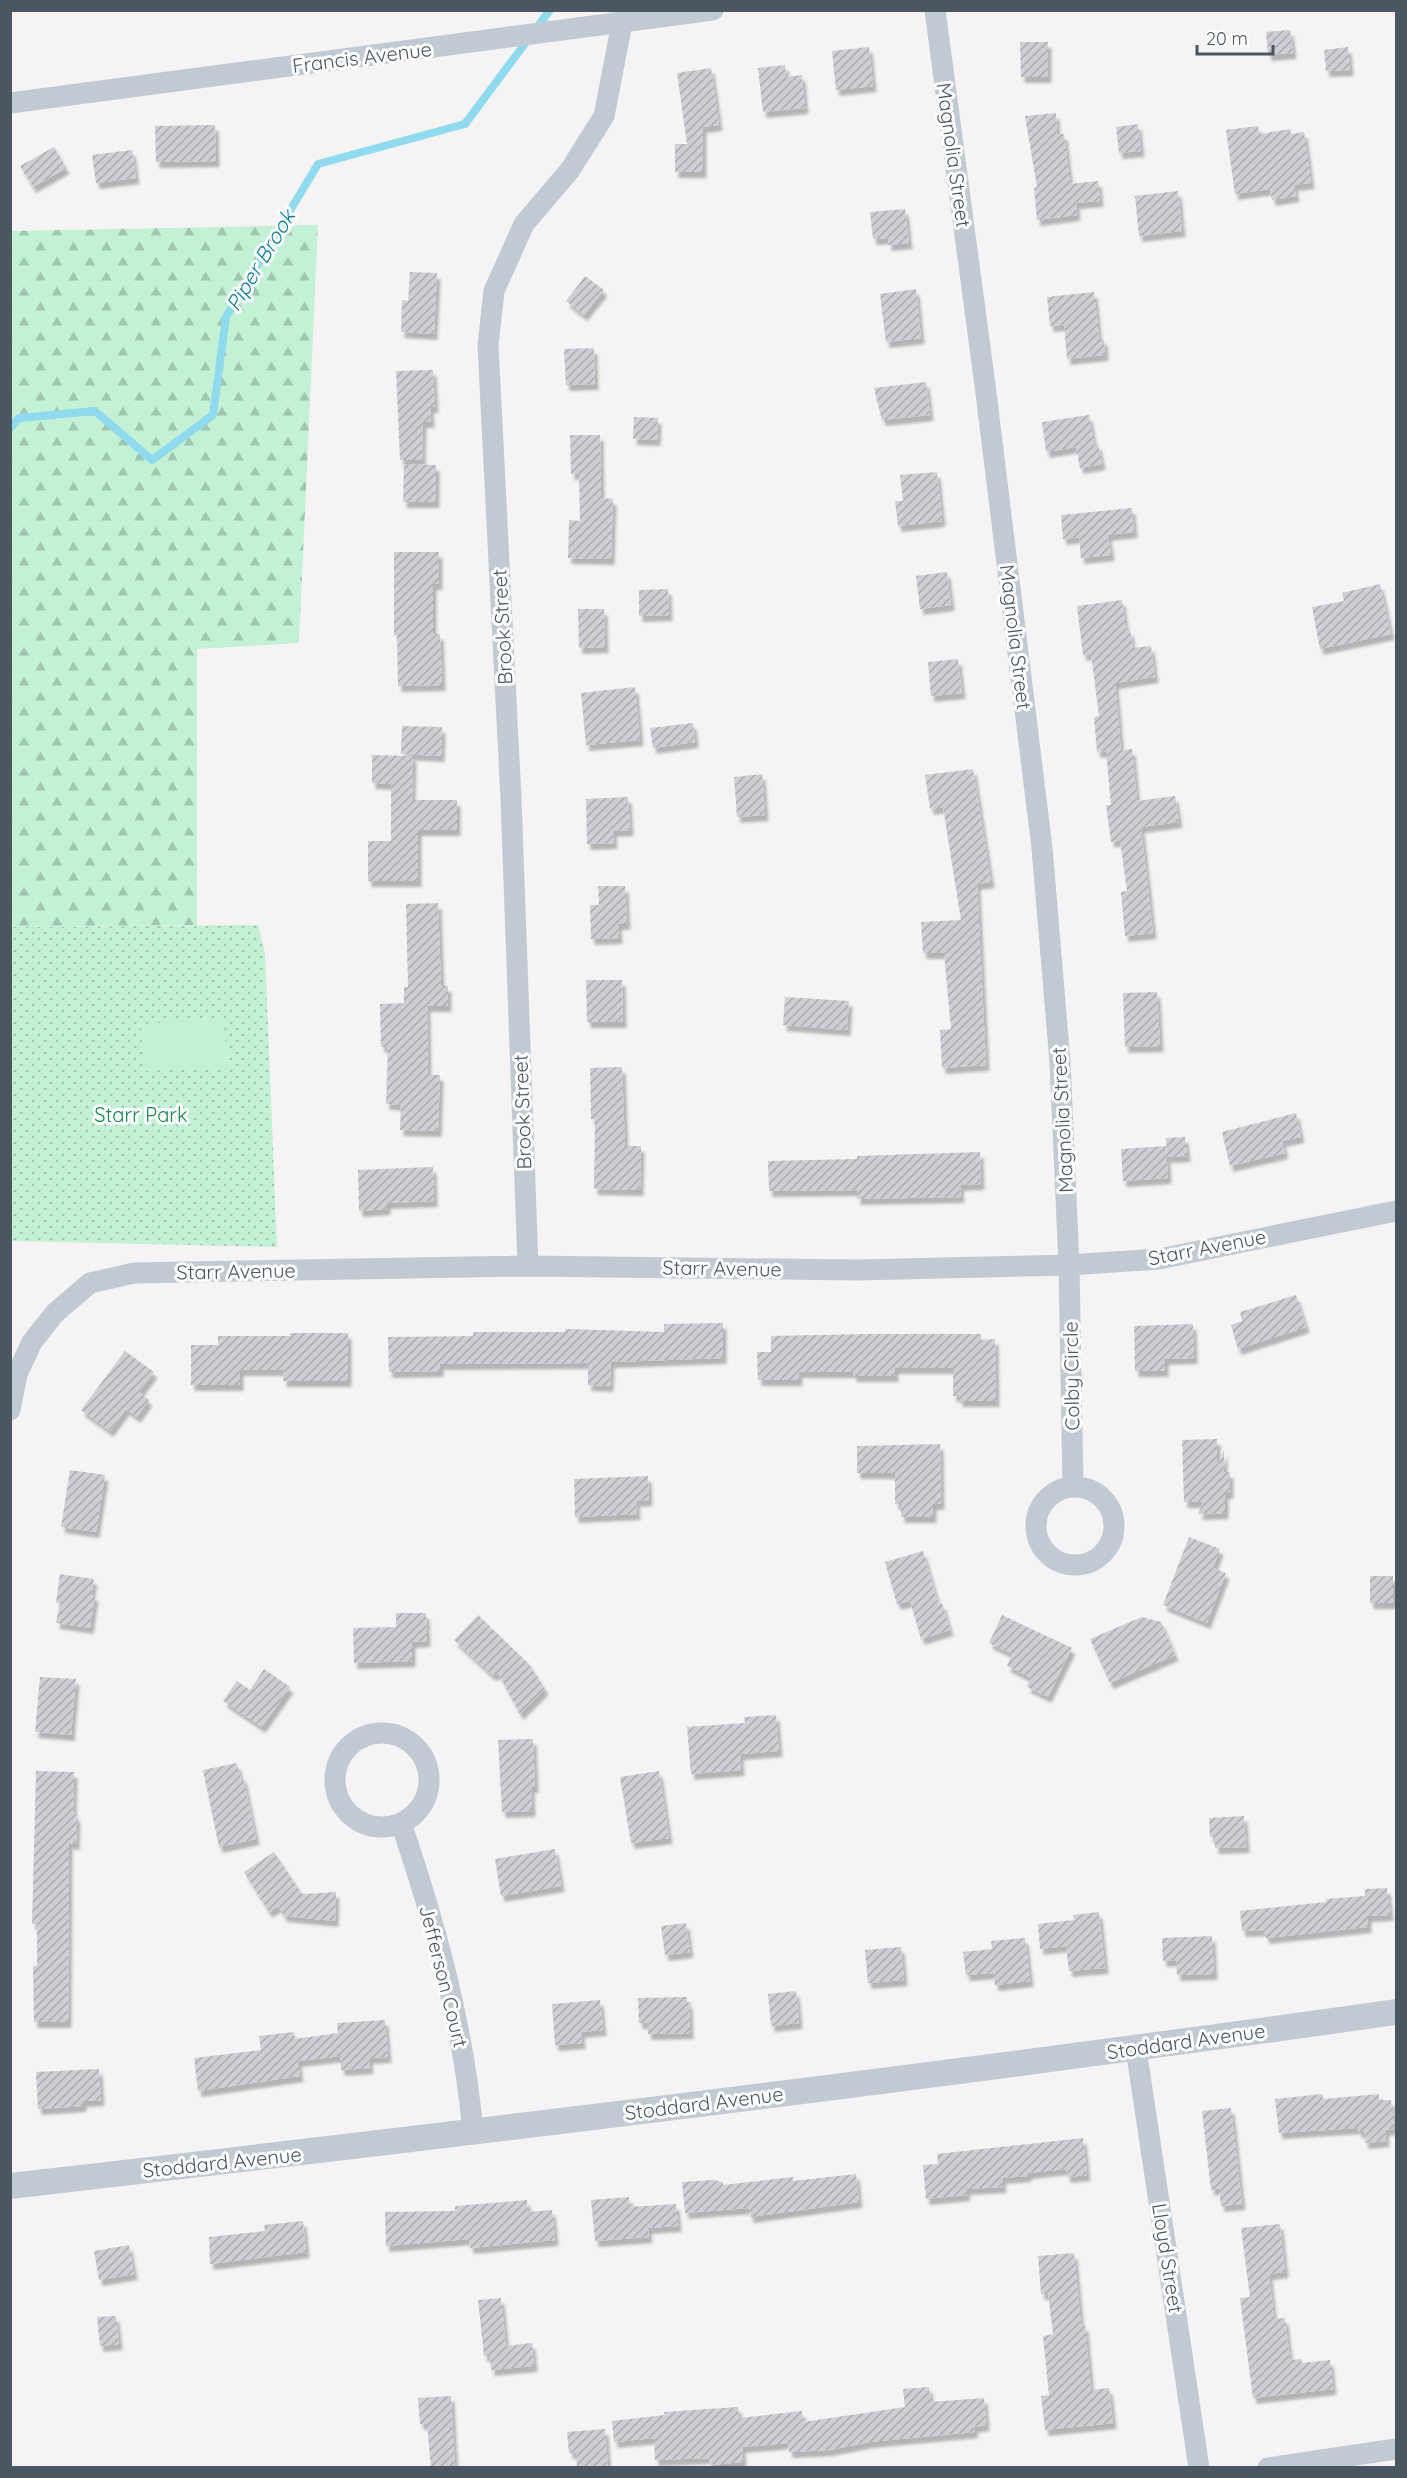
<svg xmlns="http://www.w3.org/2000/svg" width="1407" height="2478" viewBox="0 0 1407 2478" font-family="Quicksand,sans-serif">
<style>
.grass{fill:url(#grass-dots)}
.forest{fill:url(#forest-firs)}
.pitch{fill:#c3f1d5}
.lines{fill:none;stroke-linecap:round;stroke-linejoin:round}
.stream{stroke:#90daee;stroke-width:8}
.building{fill:url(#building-hatch);filter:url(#shadow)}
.minor{stroke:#c1cad2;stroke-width:21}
.tertiary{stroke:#c1cad2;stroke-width:26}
.labels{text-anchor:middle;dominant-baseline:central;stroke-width:6;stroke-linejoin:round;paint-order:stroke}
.street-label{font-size:20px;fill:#4a5661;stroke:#fff}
.park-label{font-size:20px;fill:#17864f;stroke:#fff}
.water-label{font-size:21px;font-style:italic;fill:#0c7c9b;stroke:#fff}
</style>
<defs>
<pattern id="grass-dots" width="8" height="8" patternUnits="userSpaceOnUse" patternTransform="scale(1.5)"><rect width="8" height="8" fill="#c3f1d5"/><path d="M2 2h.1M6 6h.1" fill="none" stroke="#a0c6b0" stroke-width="1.8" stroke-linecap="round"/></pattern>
<pattern id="forest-firs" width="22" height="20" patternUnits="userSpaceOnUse" patternTransform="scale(1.5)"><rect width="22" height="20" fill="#c3f1d5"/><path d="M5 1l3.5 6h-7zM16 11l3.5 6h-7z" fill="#a0c6b0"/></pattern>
<pattern id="building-hatch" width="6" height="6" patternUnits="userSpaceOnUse" patternTransform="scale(1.5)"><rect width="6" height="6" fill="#cdcfd5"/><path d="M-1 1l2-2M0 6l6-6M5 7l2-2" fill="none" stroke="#a8abb0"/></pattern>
<filter id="shadow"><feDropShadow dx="3.5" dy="6" stdDeviation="1.5" flood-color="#0004"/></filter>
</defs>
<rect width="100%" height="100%" fill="#f5f3f3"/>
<path class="grass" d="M 258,925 L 265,953 L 277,1247 L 11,1241 L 11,927 Z"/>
<path class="forest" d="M 318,225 L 299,643 L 197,649 L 197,925 L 11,927 L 11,231 Z"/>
<path class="pitch" d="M 224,1019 L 227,1067 L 143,1071 L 141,1024 Z"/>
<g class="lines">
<path class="stream" d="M 10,428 L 19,418 L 95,411 L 152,460 L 213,415 L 226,317 L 318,164 L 465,124 L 550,10"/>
</g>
<path class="building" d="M 1290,30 L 1293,53 L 1268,55 L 1266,32 Z
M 1020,42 L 1048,42 L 1048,77 L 1021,77 Z
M 869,47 L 873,86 L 836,90 L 832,51 Z
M 1348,47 L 1350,70 L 1326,71 L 1324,50 Z
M 785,65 L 786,77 L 802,75 L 805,108 L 763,112 L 758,68 Z
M 711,68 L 719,125 L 703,127 L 703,172 L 675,172 L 675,144 L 687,144 L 677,73 Z
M 1056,113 L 1057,134 L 1064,134 L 1070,184 L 1098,181 L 1100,201 L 1076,203 L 1077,215 L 1037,220 L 1034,188 L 1037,187 L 1025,116 Z
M 1138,124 L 1141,151 L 1119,153 L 1116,127 Z
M 215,125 L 216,161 L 156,162 L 155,126 Z
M 1258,126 L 1259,134 L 1290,129 L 1291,134 L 1304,132 L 1311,183 L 1294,185 L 1296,196 L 1272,200 L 1270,189 L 1235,194 L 1226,130 Z
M 54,147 L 66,168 L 33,187 L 20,166 Z
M 132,150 L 136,178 L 96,183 L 92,155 Z
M 1178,191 L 1182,231 L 1139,236 L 1135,196 Z
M 905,209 L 909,243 L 888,245 L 888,238 L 873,239 L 870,212 Z
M 410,272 L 437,273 L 434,334 L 401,332 L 402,300 L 408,301 Z
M 585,276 L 604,290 L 584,315 L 566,301 Z
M 916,289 L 921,338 L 886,342 L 880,294 Z
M 1094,292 L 1099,338 L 1104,340 L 1105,355 L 1067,359 L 1064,325 L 1050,326 L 1047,297 Z
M 594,348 L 595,384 L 566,385 L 564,349 Z
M 433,370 L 435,407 L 430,407 L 431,422 L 423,422 L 422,460 L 400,460 L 396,371 Z
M 926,382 L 930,415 L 882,420 L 874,388 Z
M 1089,415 L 1094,444 L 1090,445 L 1098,444 L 1102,464 L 1080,468 L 1076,447 L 1046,452 L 1042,422 Z
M 634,417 L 658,418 L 657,440 L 633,439 Z
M 570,435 L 600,435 L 601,498 L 613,499 L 611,559 L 568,558 L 569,520 L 580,521 L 579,473 L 571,474 Z
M 404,464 L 436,465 L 436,502 L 403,502 Z
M 937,472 L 942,521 L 898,526 L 895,501 L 903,501 L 900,475 Z
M 1132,508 L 1134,532 L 1108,535 L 1111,555 L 1081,558 L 1079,537 L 1063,539 L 1061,515 Z
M 394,552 L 439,552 L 439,584 L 433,584 L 433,634 L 440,634 L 442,685 L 398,686 L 397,635 L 394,635 Z
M 947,572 L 951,605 L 920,609 L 916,576 Z
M 1380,584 L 1391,634 L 1320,649 L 1312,607 L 1344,601 L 1342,593 Z
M 668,589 L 669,615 L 639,616 L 639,590 Z
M 1122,600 L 1126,631 L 1130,630 L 1133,648 L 1151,646 L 1155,677 L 1115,683 L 1121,750 L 1132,749 L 1137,801 L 1175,796 L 1179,822 L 1141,827 L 1153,933 L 1125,936 L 1121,892 L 1127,891 L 1120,840 L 1111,842 L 1106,805 L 1111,805 L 1106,751 L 1097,752 L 1094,717 L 1099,716 L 1091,654 L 1083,655 L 1077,606 Z
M 578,609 L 604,609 L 605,647 L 579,648 Z
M 958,659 L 962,693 L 931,696 L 928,662 Z
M 635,687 L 640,740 L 586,745 L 581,693 Z
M 693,723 L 695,742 L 653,748 L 650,728 Z
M 402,726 L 442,727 L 441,756 L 401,754 Z
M 372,755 L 413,756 L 412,800 L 457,800 L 457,830 L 418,830 L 418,881 L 368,881 L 368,841 L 391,841 L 391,784 L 372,783 Z
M 973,769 L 991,882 L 977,884 L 986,1065 L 942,1068 L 940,1030 L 951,1029 L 944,953 L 923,953 L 921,922 L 961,920 L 943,807 L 930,809 L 925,775 Z
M 762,774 L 765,815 L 737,817 L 734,777 Z
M 628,797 L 630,830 L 613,831 L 614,843 L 587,844 L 586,799 Z
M 598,886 L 625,886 L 627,924 L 618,924 L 619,938 L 591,939 L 590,905 L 599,905 Z
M 438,903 L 441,986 L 448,986 L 448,1006 L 427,1006 L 428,1075 L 440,1075 L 438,1131 L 400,1130 L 401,1105 L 386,1104 L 388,1047 L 381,1047 L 380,1004 L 404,1003 L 404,987 L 408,987 L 406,904 Z
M 586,980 L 622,980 L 623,1022 L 587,1022 Z
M 1157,992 L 1160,1046 L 1125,1047 L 1123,993 Z
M 785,997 L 849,1001 L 847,1030 L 783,1025 Z
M 622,1067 L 625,1146 L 641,1146 L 640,1190 L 594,1189 L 595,1119 L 591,1119 L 590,1068 Z
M 1296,1113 L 1301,1137 L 1282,1141 L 1285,1153 L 1230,1166 L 1222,1132 Z
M 1185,1137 L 1187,1156 L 1167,1157 L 1166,1138 Z
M 1166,1146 L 1168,1178 L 1123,1181 L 1121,1149 Z
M 980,1152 L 981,1184 L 960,1185 L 961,1197 L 857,1199 L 857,1190 L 769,1191 L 768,1161 L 857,1159 L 857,1156 Z
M 433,1167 L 434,1201 L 387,1203 L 387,1209 L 359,1211 L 358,1170 Z
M 1296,1295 L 1306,1327 L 1238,1349 L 1231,1325 L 1242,1321 L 1240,1312 Z
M 723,1323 L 723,1358 L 611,1362 L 610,1386 L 588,1385 L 588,1363 L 440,1364 L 440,1371 L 389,1372 L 388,1337 L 473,1336 L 473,1332 L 565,1332 L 565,1329 L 664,1332 L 664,1324 Z
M 1193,1324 L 1194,1358 L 1165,1359 L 1165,1371 L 1135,1371 L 1134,1326 Z
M 290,1333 L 348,1333 L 348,1381 L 283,1381 L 284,1370 L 240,1370 L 240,1385 L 191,1385 L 191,1345 L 218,1345 L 218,1336 L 290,1336 Z
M 866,1334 L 981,1334 L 981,1340 L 995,1339 L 996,1401 L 959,1401 L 959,1396 L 953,1396 L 953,1368 L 895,1368 L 895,1376 L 853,1376 L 853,1372 L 799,1372 L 799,1380 L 758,1380 L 757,1352 L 771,1352 L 771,1336 Z
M 125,1351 L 154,1372 L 139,1392 L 149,1400 L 137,1417 L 126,1409 L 110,1431 L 81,1410 Z
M 1217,1439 L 1217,1467 L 1224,1450 L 1224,1472 L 1230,1472 L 1230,1493 L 1225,1493 L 1225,1513 L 1198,1514 L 1203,1502 L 1184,1502 L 1182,1440 Z
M 940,1444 L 941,1504 L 933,1504 L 933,1517 L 901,1517 L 901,1504 L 895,1504 L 895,1473 L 857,1473 L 857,1446 Z
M 70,1470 L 105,1475 L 96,1532 L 61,1527 Z
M 648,1476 L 649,1500 L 636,1501 L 637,1514 L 575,1517 L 574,1479 Z
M 1189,1537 L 1220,1549 L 1213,1568 L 1226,1573 L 1207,1623 L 1163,1605 Z
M 923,1551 L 938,1604 L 942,1603 L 950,1630 L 921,1639 L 910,1601 L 897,1604 L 885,1562 Z
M 60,1574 L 94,1579 L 91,1595 L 95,1595 L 90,1628 L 56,1623 L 60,1603 L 56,1603 Z
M 1370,1576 L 1393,1576 L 1393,1603 L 1370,1603 Z
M 396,1613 L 426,1613 L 427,1641 L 412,1642 L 412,1661 L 354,1663 L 353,1628 L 396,1627 Z
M 478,1615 L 529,1664 L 545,1689 L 520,1714 L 498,1673 L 492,1675 L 454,1640 Z
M 1002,1615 L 1072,1648 L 1048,1697 L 1027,1687 L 1031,1678 L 1007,1666 L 1012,1654 L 989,1643 Z
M 1142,1617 L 1161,1622 L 1175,1655 L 1110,1683 L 1090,1639 Z
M 264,1669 L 290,1687 L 262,1727 L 223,1701 L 237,1681 L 250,1690 Z
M 40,1677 L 76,1679 L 71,1735 L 35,1732 Z
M 776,1715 L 779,1751 L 740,1754 L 741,1770 L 691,1774 L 687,1727 L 745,1723 L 744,1717 Z
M 533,1739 L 535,1787 L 531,1787 L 532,1811 L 502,1812 L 498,1740 Z
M 237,1763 L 240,1777 L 243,1776 L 256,1839 L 219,1847 L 203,1770 Z
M 36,1771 L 74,1772 L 73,1811 L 77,1818 L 76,1844 L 69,1843 L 68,2022 L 34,2022 L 33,1966 L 37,1966 L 37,1924 L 32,1924 Z
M 659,1771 L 669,1838 L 631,1843 L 620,1777 Z
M 1244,1816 L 1246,1847 L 1215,1848 L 1215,1837 L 1210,1837 L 1209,1818 Z
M 555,1849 L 561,1886 L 501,1896 L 495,1859 Z
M 274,1852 L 302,1894 L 336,1892 L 335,1921 L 284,1916 L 278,1906 L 269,1912 L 244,1872 Z
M 1387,1888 L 1390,1915 L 1368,1916 L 1368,1927 L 1266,1938 L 1264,1930 L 1242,1931 L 1240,1911 L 1326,1902 L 1326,1899 L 1365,1896 L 1365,1889 Z
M 1099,1912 L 1105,1968 L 1069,1971 L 1066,1946 L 1040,1949 L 1038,1924 L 1074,1920 L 1073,1915 Z
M 686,1923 L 690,1952 L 665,1955 L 661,1926 Z
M 1212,1936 L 1214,1974 L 1177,1975 L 1176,1960 L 1163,1961 L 1162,1938 Z
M 1025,1938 L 1030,1981 L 995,1985 L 993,1973 L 966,1975 L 963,1952 L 992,1949 L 991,1941 Z
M 901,1947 L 904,1980 L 868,1983 L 865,1950 Z
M 796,1991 L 799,2023 L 771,2026 L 768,1994 Z
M 687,1997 L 687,2003 L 689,2002 L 690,2033 L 648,2034 L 647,2023 L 639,2023 L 638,1998 Z
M 600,2000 L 603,2030 L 581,2032 L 582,2043 L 555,2045 L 552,2004 Z
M 385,2020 L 388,2057 L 369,2058 L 370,2068 L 341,2070 L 340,2056 L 298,2061 L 300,2076 L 198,2091 L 194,2058 L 261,2050 L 259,2036 L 294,2032 L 295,2039 L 338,2033 L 337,2023 Z
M 99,2069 L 101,2100 L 83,2101 L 83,2106 L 38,2109 L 36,2072 Z
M 1322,2094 L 1323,2099 L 1379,2094 L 1379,2100 L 1391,2100 L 1394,2129 L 1385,2130 L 1386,2141 L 1365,2143 L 1364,2132 L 1358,2132 L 1358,2128 L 1279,2133 L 1275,2099 Z
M 1231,2108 L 1242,2204 L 1221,2206 L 1219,2188 L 1211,2190 L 1202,2111 Z
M 1083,2138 L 1087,2175 L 1067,2177 L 1066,2169 L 1028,2173 L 1028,2176 L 1002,2178 L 1003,2187 L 966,2189 L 967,2195 L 926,2199 L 923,2165 L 938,2164 L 937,2154 Z
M 856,2174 L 859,2202 L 750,2217 L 749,2208 L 685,2213 L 682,2182 L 713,2180 L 723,2182 L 723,2185 L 793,2177 L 793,2181 Z
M 629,2197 L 630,2207 L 676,2204 L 678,2226 L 648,2228 L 649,2237 L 595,2241 L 591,2200 Z
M 527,2200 L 528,2212 L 552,2210 L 555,2240 L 470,2248 L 469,2239 L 386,2246 L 385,2212 L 455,2211 L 455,2206 Z
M 303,2221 L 306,2252 L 210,2264 L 209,2237 L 265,2231 L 264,2225 Z
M 1280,2224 L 1285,2272 L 1269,2274 L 1274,2319 L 1285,2318 L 1290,2360 L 1301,2359 L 1302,2363 L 1330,2360 L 1333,2389 L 1253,2398 L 1240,2298 L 1250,2297 L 1241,2228 Z
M 129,2245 L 134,2274 L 99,2280 L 94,2251 Z
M 1074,2253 L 1081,2326 L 1085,2325 L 1091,2390 L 1109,2388 L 1113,2423 L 1045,2430 L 1041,2396 L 1049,2395 L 1043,2336 L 1053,2334 L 1048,2294 L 1041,2294 L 1038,2256 Z
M 501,2298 L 506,2346 L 532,2343 L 534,2366 L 491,2370 L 490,2356 L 484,2356 L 478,2300 Z
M 116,2316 L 119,2344 L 100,2346 L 97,2317 Z
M 929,2387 L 931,2402 L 984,2398 L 986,2425 L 974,2427 L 975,2432 L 869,2442 L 830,2450 L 789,2452 L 788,2443 L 742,2447 L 743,2462 L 710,2465 L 709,2458 L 655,2460 L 654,2438 L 614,2442 L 612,2421 L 665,2415 L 664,2412 L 738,2407 L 739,2418 L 802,2411 L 803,2422 L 905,2407 L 903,2389 Z
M 451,2396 L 455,2468 L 431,2468 L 427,2424 L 420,2424 L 418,2398 Z
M 605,2429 L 608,2468 L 577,2468 L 576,2453 L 569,2453 L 567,2432 Z"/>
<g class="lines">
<path class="minor" d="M 935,10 L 985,385 L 1042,848 L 1060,1062 L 1069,1265 L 1073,1487
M 10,103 L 713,10
M 528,1266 L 511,799 L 488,345 L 494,291 L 524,224 L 570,170 L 604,116 L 622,23
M 10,1410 L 17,1374 L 32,1342 L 55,1313 L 90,1283 L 134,1273 L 528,1266 L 856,1270 L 1069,1265 L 1159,1259 L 1396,1211
M1036 1526a39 39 0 1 1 78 0a39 39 0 1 1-78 0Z
M335 1780a47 47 0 1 1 94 0a47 47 0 1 1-94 0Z
M 401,1823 C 435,1923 464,2027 473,2133
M 1136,2049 L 1199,2468
M 1268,2468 L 1396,2449"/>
<path class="tertiary" d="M 10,2186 C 473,2133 935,2077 1396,2012"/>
</g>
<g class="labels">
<g class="street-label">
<text transform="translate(362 57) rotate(-7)">Francis Avenue</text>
<text transform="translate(954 155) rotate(82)">Magnolia Street</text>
<text transform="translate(502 627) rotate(-93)">Brook Street</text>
<text transform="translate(1016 637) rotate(83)">Magnolia Street</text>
<text transform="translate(522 1112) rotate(-92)">Brook Street</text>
<text transform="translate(1062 1120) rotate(-93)">Magnolia Street</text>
<text transform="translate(1207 1247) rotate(-11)">Starr Avenue</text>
<text transform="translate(722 1268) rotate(1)">Starr Avenue</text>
<text transform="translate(236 1271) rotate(-1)">Starr Avenue</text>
<text transform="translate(1071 1376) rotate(-91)">Colby Circle</text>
<text transform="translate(444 1976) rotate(76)">Jefferson Court</text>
<text transform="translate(1186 2041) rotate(-8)">Stoddard Avenue</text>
<text transform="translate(704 2103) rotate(-7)">Stoddard Avenue</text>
<text transform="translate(222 2162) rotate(-6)">Stoddard Avenue</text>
<text transform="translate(1168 2258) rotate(81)">Lloyd Street</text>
</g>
<g class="park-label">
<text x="141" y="1114">Starr Park</text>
</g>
<g class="water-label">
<text transform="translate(260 260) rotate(-59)">Piper Brook</text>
</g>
</g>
<rect width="1407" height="2478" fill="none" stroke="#4a5661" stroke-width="24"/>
<path d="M1197 45v9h76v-9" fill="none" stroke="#4a5661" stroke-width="3"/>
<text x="1206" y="45" font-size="18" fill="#4a5661" stroke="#ffffff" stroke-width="4.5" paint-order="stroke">20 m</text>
</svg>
